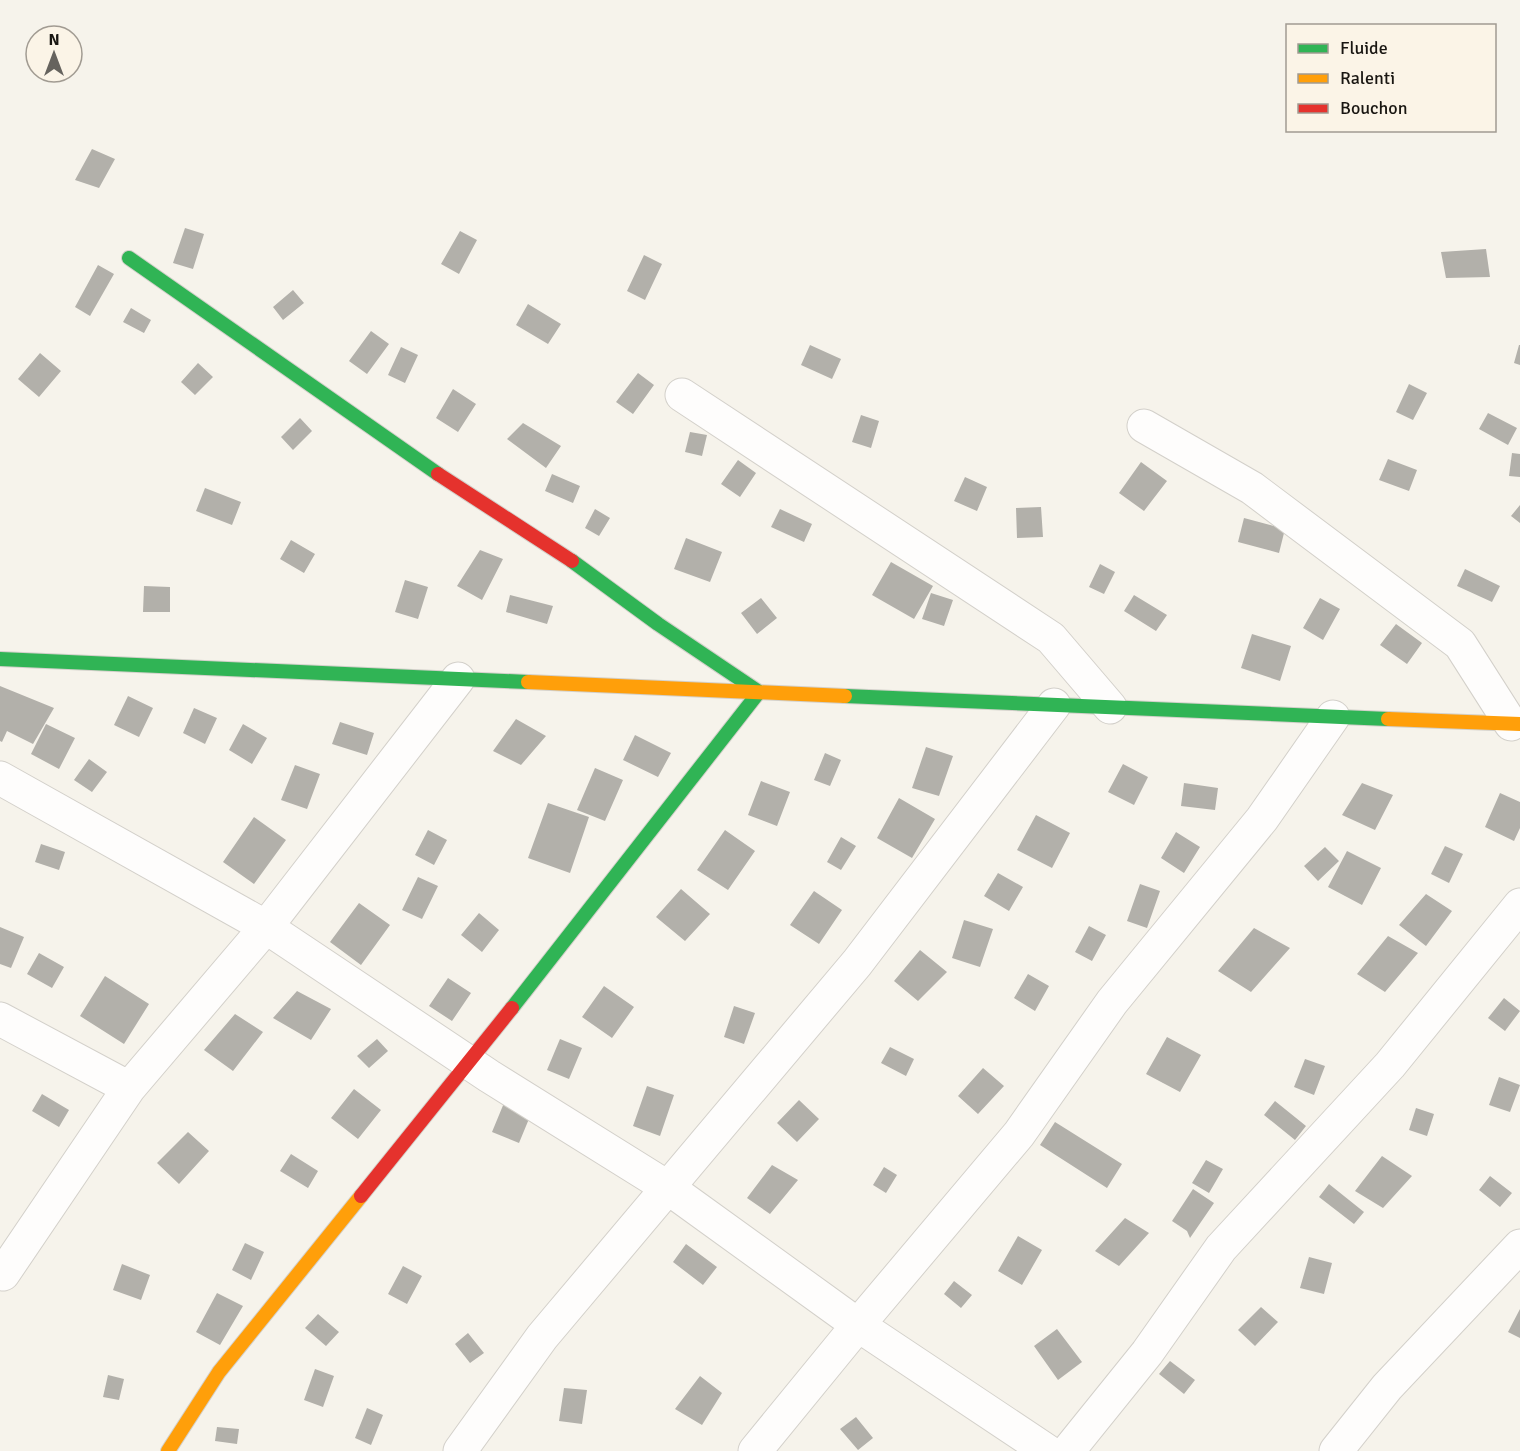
<svg xmlns="http://www.w3.org/2000/svg" width="1520" height="1451" viewBox="0 0 1520 1451" font-family="Signika,sans-serif">
<style>
.building{fill:#b2b0aa}
.lines{fill:none;stroke-linecap:round;stroke-linejoin:round}
.street-casing{stroke:#d3d0ca;stroke-width:35}
.fast-casing{stroke:#d3d0ca;stroke-width:16}
.slow-casing{stroke:#d3d0ca;stroke-width:16}
.jam-casing{stroke:#d3d0ca;stroke-width:16}
.street{stroke:#fefdfc;stroke-width:33}
.fast{stroke:#30b455;stroke-width:14}
.slow{stroke:#ff9f0a;stroke-width:14}
.jam{stroke:#e5322d;stroke-width:14}
</style>
<rect width="100%" height="100%" fill="#f6f3eb"/>
<path class="building" d="M 92,149 L 115,159 L 99,188 L 75,180 Z
M 185,228 L 204,234 L 193,269 L 173,263 Z
M 460,231 L 477,240 L 459,274 L 441,264 Z
M 1486,249 L 1490,277 L 1446,278 L 1441,252 Z
M 644,255 L 662,264 L 645,300 L 627,291 Z
M 98,265 L 114,274 L 90,316 L 75,307 Z
M 293,290 L 304,303 L 283,320 L 273,307 Z
M 528,304 L 561,324 L 548,344 L 516,325 Z
M 131,308 L 151,320 L 144,333 L 123,322 Z
M 371,331 L 389,344 L 367,374 L 349,361 Z
M 810,345 L 841,359 L 832,379 L 801,365 Z
M 1519,345 L 1520,345 L 1520,365 L 1514,363 Z
M 401,347 L 418,355 L 405,383 L 388,375 Z
M 40,353 L 61,371 L 39,397 L 18,379 Z
M 198,363 L 213,377 L 195,395 L 181,382 Z
M 638,373 L 654,385 L 633,414 L 616,402 Z
M 1409,384 L 1427,393 L 1413,420 L 1396,412 Z
M 453,389 L 476,404 L 458,432 L 436,418 Z
M 1488,413 L 1517,428 L 1508,445 L 1479,429 Z
M 861,415 L 879,421 L 871,448 L 852,442 Z
M 300,418 L 312,431 L 293,450 L 281,437 Z
M 523,423 L 561,446 L 546,468 L 507,439 Z
M 690,432 L 707,435 L 702,456 L 685,452 Z
M 1512,453 L 1520,454 L 1520,477 L 1509,476 Z
M 1388,459 L 1417,470 L 1409,491 L 1379,480 Z
M 738,460 L 756,473 L 740,497 L 721,484 Z
M 1141,462 L 1167,481 L 1144,511 L 1119,493 Z
M 552,474 L 580,486 L 573,503 L 545,491 Z
M 965,477 L 987,487 L 977,511 L 954,501 Z
M 205,488 L 241,502 L 232,525 L 196,511 Z
M 1520,505 L 1520,523 L 1511,516 Z
M 1041,507 L 1043,537 L 1017,538 L 1016,508 Z
M 595,509 L 610,518 L 599,536 L 585,528 Z
M 780,509 L 812,524 L 804,542 L 771,527 Z
M 1244,518 L 1285,529 L 1279,553 L 1238,542 Z
M 686,538 L 722,552 L 710,582 L 674,569 Z
M 291,540 L 315,554 L 304,573 L 280,559 Z
M 480,550 L 503,559 L 482,600 L 457,586 Z
M 891,562 L 933,586 L 914,619 L 872,595 Z
M 1100,564 L 1115,572 L 1104,594 L 1089,587 Z
M 1465,569 L 1500,586 L 1492,602 L 1457,586 Z
M 405,580 L 428,587 L 418,619 L 395,612 Z
M 144,586 L 170,587 L 170,612 L 143,612 Z
M 931,593 L 953,600 L 944,626 L 922,619 Z
M 510,595 L 553,606 L 547,624 L 506,612 Z
M 1134,595 L 1167,615 L 1156,631 L 1124,611 Z
M 761,598 L 777,618 L 757,634 L 741,613 Z
M 1320,598 L 1340,609 L 1323,640 L 1303,628 Z
M 1396,624 L 1422,643 L 1407,664 L 1380,645 Z
M 1252,634 L 1291,646 L 1280,681 L 1241,668 Z
M 0,686 L 54,708 L 33,744 L 7,731 L 2,742 L 0,741 Z
M 128,696 L 153,708 L 139,737 L 114,725 Z
M 194,708 L 217,718 L 205,744 L 183,733 Z
M 516,719 L 546,736 L 521,765 L 493,751 Z
M 340,722 L 374,733 L 367,755 L 332,744 Z
M 46,724 L 75,738 L 59,769 L 31,754 Z
M 243,724 L 267,738 L 252,764 L 229,750 Z
M 635,735 L 671,753 L 658,777 L 623,760 Z
M 926,747 L 953,756 L 939,796 L 912,788 Z
M 825,753 L 841,760 L 830,786 L 814,780 Z
M 89,759 L 107,772 L 92,792 L 74,780 Z
M 1123,764 L 1148,777 L 1134,805 L 1108,792 Z
M 295,765 L 320,774 L 307,809 L 281,800 Z
M 595,768 L 623,780 L 605,821 L 577,810 Z
M 761,781 L 790,792 L 777,826 L 748,815 Z
M 1184,783 L 1218,788 L 1215,810 L 1181,806 Z
M 1362,783 L 1393,795 L 1375,830 L 1342,815 Z
M 1500,793 L 1520,802 L 1520,828 L 1514,841 L 1485,827 Z
M 899,798 L 935,819 L 912,858 L 877,838 Z
M 548,803 L 589,817 L 570,873 L 528,858 Z
M 1036,815 L 1070,833 L 1052,868 L 1017,850 Z
M 254,817 L 286,840 L 254,884 L 223,862 Z
M 428,830 L 447,840 L 434,865 L 415,855 Z
M 725,830 L 755,851 L 728,890 L 697,870 Z
M 1176,832 L 1200,847 L 1184,873 L 1161,858 Z
M 841,837 L 856,846 L 841,870 L 827,862 Z
M 41,844 L 65,852 L 59,870 L 35,862 Z
M 1445,846 L 1463,854 L 1449,883 L 1431,874 Z
M 1325,847 L 1339,861 L 1318,881 L 1304,866 Z
M 1347,851 L 1381,868 L 1362,905 L 1328,887 Z
M 998,873 L 1023,887 L 1009,911 L 984,896 Z
M 418,877 L 438,886 L 422,919 L 402,910 Z
M 1140,884 L 1160,891 L 1147,928 L 1127,921 Z
M 681,889 L 710,914 L 685,941 L 656,917 Z
M 814,891 L 842,910 L 819,944 L 790,925 Z
M 1426,894 L 1452,911 L 1426,946 L 1399,925 Z
M 359,903 L 390,925 L 361,965 L 330,942 Z
M 479,913 L 499,930 L 482,952 L 461,935 Z
M 964,920 L 993,929 L 980,967 L 952,958 Z
M 1089,926 L 1106,935 L 1092,961 L 1075,952 Z
M 0,927 L 24,937 L 11,968 L 0,964 Z
M 1254,928 L 1290,948 L 1251,992 L 1218,971 Z
M 1388,936 L 1418,953 L 1385,992 L 1357,974 Z
M 920,950 L 947,972 L 918,1001 L 894,981 Z
M 39,953 L 64,967 L 52,988 L 27,974 Z
M 1028,974 L 1049,986 L 1035,1011 L 1014,998 Z
M 105,976 L 149,1004 L 124,1044 L 80,1016 Z
M 448,978 L 471,993 L 452,1021 L 429,1006 Z
M 604,986 L 634,1007 L 612,1038 L 582,1017 Z
M 297,991 L 331,1009 L 311,1040 L 273,1018 Z
M 1504,998 L 1520,1011 L 1505,1031 L 1488,1018 Z
M 734,1006 L 755,1013 L 744,1044 L 724,1037 Z
M 235,1014 L 263,1032 L 233,1071 L 204,1050 Z
M 1167,1037 L 1201,1055 L 1180,1092 L 1146,1074 Z
M 377,1039 L 388,1051 L 369,1068 L 357,1056 Z
M 560,1039 L 582,1048 L 569,1079 L 547,1070 Z
M 890,1047 L 914,1059 L 906,1076 L 881,1063 Z
M 1305,1059 L 1325,1066 L 1314,1095 L 1294,1087 Z
M 983,1068 L 1004,1086 L 978,1114 L 958,1096 Z
M 1499,1077 L 1520,1085 L 1510,1112 L 1489,1105 Z
M 647,1086 L 674,1095 L 660,1136 L 633,1126 Z
M 354,1089 L 381,1110 L 358,1139 L 331,1118 Z
M 42,1094 L 69,1110 L 59,1127 L 32,1111 Z
M 799,1100 L 819,1119 L 797,1142 L 777,1123 Z
M 1275,1101 L 1306,1126 L 1295,1140 L 1264,1115 Z
M 504,1103 L 531,1114 L 519,1143 L 492,1132 Z
M 1416,1108 L 1434,1114 L 1427,1136 L 1409,1130 Z
M 1055,1122 L 1122,1164 L 1107,1188 L 1040,1145 Z
M 188,1132 L 209,1151 L 179,1184 L 157,1163 Z
M 291,1154 L 318,1171 L 308,1188 L 280,1171 Z
M 1382,1156 L 1412,1176 L 1383,1208 L 1355,1191 Z
M 1206,1160 L 1223,1169 L 1209,1193 L 1192,1183 Z
M 772,1165 L 798,1180 L 770,1214 L 747,1198 Z
M 884,1167 L 897,1175 L 886,1193 L 873,1185 Z
M 1490,1176 L 1512,1193 L 1500,1207 L 1479,1190 Z
M 1329,1184 L 1364,1212 L 1354,1224 L 1319,1197 Z
M 1193,1189 L 1214,1203 L 1190,1238 L 1187,1231 L 1172,1221 Z
M 1125,1218 L 1149,1233 L 1119,1266 L 1095,1251 Z
M 1018,1236 L 1042,1250 L 1022,1285 L 998,1271 Z
M 245,1243 L 264,1252 L 251,1280 L 232,1270 Z
M 686,1244 L 717,1267 L 703,1285 L 673,1262 Z
M 1309,1257 L 1332,1263 L 1324,1294 L 1300,1288 Z
M 122,1264 L 150,1275 L 141,1300 L 113,1290 Z
M 403,1266 L 422,1276 L 407,1304 L 388,1294 Z
M 954,1281 L 972,1295 L 961,1308 L 944,1294 Z
M 217,1293 L 243,1306 L 220,1345 L 196,1332 Z
M 1261,1307 L 1278,1322 L 1255,1346 L 1238,1330 Z
M 1520,1309 L 1520,1338 L 1508,1332 Z
M 318,1314 L 339,1332 L 326,1346 L 305,1328 Z
M 1057,1329 L 1082,1362 L 1058,1380 L 1034,1346 Z
M 468,1333 L 484,1353 L 470,1363 L 455,1344 Z
M 1170,1361 L 1195,1380 L 1184,1394 L 1159,1374 Z
M 315,1369 L 334,1376 L 323,1407 L 304,1400 Z
M 108,1375 L 124,1379 L 119,1400 L 103,1397 Z
M 700,1376 L 722,1393 L 702,1425 L 675,1409 Z
M 564,1388 L 587,1390 L 582,1424 L 559,1421 Z
M 367,1408 L 383,1415 L 371,1445 L 355,1438 Z
M 856,1417 L 873,1438 L 858,1450 L 840,1429 Z
M 217,1427 L 239,1429 L 237,1444 L 215,1441 Z"/>
<g class="lines">
<g class="street-casing">
<path id="street" d="M 682,395 L 1051,638 L 1110,707
M 1144,426 L 1252,488 L 1460,644 L 1511,724
M 0,778 L 266,927 L 489,1076 L 667,1187 L 858,1325 L 1047,1451
M 0,1019 L 129,1088 L 3,1274 L 0,1272
M 129,1088 L 266,927 L 458,679
M 460,1451 L 542,1337 L 857,963 L 1054,705
M 755,1451 L 858,1325 L 1019,1134 L 1112,1002 L 1262,819 L 1333,717
M 1068,1451 L 1147,1353 L 1221,1248 L 1390,1065 L 1520,905
M 1336,1451 L 1387,1387 L 1520,1246"/>
</g>
<g class="fast-casing">
<path id="fast" d="M 129,258 L 438,474
M 0,659 L 528,682
M 845,696 L 1388,719
M 512,1008 L 759,692 L 658,624 L 572,561"/>
</g>
<g class="slow-casing">
<path id="slow" d="M 528,682 L 845,696
M 1388,719 L 1520,724
M 168,1451 L 219,1372 L 361,1196"/>
</g>
<g class="jam-casing">
<path id="jam" d="M 438,474 L 572,561
M 361,1196 L 512,1008"/>
</g>
<use href="#street" class="street"/>
<use href="#fast" class="fast"/>
<use href="#slow" class="slow"/>
<use href="#jam" class="jam"/>
</g>
<rect x="1286" y="24" width="210" height="108" fill="#fbf4e7" stroke="#a19b92" stroke-width="1.5"/>
<rect x="1298" y="44" width="30" height="9" fill="#30b455" stroke="#a19b92" stroke-width="1.5"/>
<text x="1340" y="54" font-size="18" fill="#191612">Fluide</text>
<rect x="1298" y="74" width="30" height="9" fill="#ff9f0a" stroke="#a19b92" stroke-width="1.5"/>
<text x="1340" y="84" font-size="18" fill="#191612">Ralenti</text>
<rect x="1298" y="104" width="30" height="9" fill="#e5322d" stroke="#a19b92" stroke-width="1.5"/>
<text x="1340" y="114" font-size="18" fill="#191612">Bouchon</text>
<g transform="translate(54 54)"><circle r="28" fill="#fbf4e7" stroke="#a19b92" stroke-width="1.5"/>
<path d="M0-4.5L10 22L0 15L-10 22Z" fill="#66635e"/>
<text y="-9" font-size="16" font-weight="bold" text-anchor="middle" fill="#191612">N</text>
</g>
</svg>
